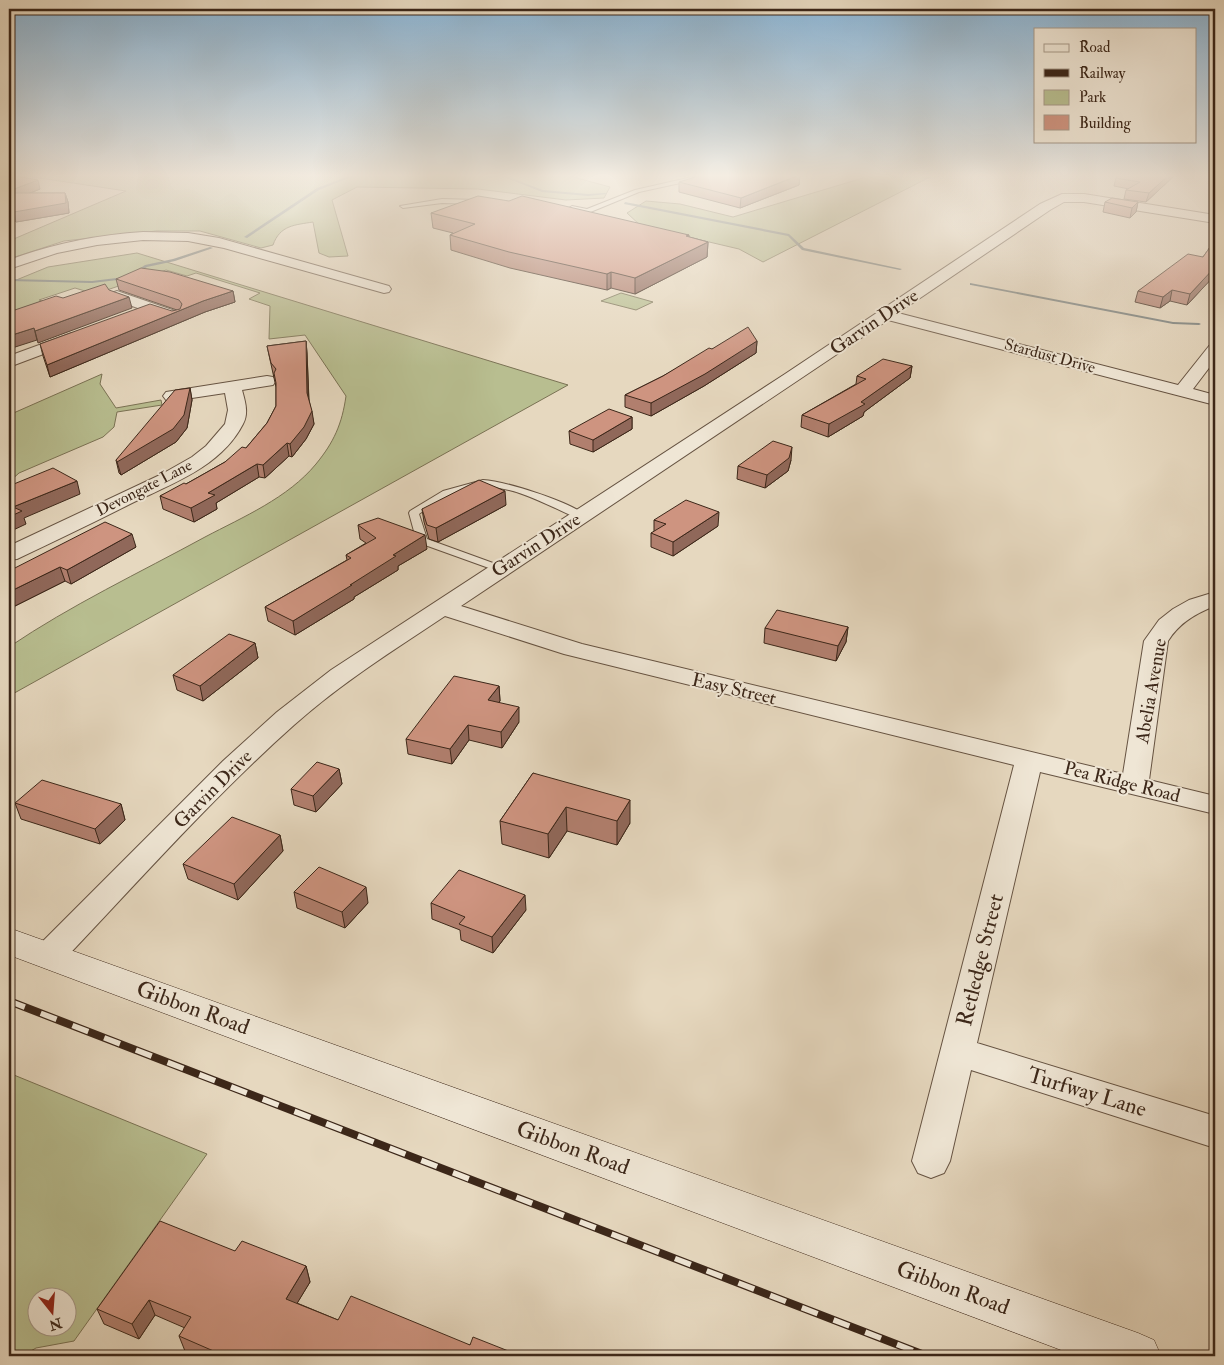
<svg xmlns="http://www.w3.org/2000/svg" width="1224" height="1365" viewBox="0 0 1224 1365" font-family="'IM FELL Double Pica',serif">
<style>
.green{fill:#b8be90;stroke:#7a7254;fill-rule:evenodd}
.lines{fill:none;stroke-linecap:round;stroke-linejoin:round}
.stream{fill:#757d7b;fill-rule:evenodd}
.service-casing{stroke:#665342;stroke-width:2}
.minor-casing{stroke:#665342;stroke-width:2}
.secondary-casing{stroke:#3c2719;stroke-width:1}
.service{fill:#efe6d5;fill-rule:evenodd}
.minor{fill:#efe6d5;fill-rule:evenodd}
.secondary{fill:#efe6d5;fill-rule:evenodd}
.rail-casing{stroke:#3c2719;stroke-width:8}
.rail{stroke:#efe6d5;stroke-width:5.5;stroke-dasharray:17;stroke-linecap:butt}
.wall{fill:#b17f6e;stroke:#3c2719}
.shaded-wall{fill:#90685a;stroke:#3c2719}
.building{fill:#ce9480;stroke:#3c2719}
.labels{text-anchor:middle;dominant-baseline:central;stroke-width:4;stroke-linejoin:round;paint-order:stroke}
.far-street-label{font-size:16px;fill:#3c2719;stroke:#efe6d5}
.street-label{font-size:19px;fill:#3c2719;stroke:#efe6d5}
.near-street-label{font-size:22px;fill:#3c2719;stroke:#efe6d5}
</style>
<rect width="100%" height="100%" fill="#e6d8bf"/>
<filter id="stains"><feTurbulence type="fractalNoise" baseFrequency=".004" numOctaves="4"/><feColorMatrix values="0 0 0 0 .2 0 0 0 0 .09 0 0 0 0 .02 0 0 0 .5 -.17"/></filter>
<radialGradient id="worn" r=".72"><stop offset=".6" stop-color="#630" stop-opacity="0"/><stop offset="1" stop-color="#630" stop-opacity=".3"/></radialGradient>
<path class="green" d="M 20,175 L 566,175 L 610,187 L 604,198 L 566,200 L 478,189 L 357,187 L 332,200 L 348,256 L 329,257 L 319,253 L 313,222 C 295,225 280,225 273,245 L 261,248 L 200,231 L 156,231 L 64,241 L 9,259 L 9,241 L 126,191 Z
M 860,175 L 934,175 L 763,262 L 739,249 L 641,226 L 627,213 L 646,201 L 680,204 L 733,217 L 863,178 Z
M 137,253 L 568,385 L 9,696 L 9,647 C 71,605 139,573 205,537 C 243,517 288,498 316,464 C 334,442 342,424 346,396 L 305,335 L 269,339 L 270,306 L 249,299 L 260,293 L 196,273 L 187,276 L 166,270 L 95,294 L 75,288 L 39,300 L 48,303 L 9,317 L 9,283 L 48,267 Z
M 621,293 L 653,302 L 636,310 L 601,301 Z
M 102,374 L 100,384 L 116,408 L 161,400 L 162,405 L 117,412 L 114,427 L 103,437 L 19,473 L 9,482 L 9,415 Z
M 9,1073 L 207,1154 L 74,1341 L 36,1348 L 22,1356 L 9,1356 ZM 38,1298 L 68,1298 L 68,1328 L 38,1328 Z"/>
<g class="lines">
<path class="stream" d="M 352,175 L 356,175 L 319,190 L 247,238 L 244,237 L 317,188 Z
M 499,175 L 503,175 L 543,190 L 588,194 L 605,193 L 607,194 L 588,196 L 542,192 Z
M 625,202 L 789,234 L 804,248 L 902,269 L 900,270 L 802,250 L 788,236 L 624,204 Z
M 210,247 L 213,248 L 175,261 L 147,267 L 136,274 L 133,273 L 145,265 L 173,259 Z
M 125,277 L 126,277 L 126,279 L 92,283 L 9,281 L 9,279 L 92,281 Z
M 970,283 L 1173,322 L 1199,323 L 1201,324 L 1199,325 L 1173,324 L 971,285 L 970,285 Z"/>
<g class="service-casing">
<path id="service" d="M 692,177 L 694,180 L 639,192 L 588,213 L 569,208 L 572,206 L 587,209 L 635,190 Z
M 442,199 L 478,200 L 481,202 L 478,204 L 442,203 L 403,208 L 400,206 Z
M 483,480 C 504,481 572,502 586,516 L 585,518 L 577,518 C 515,490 481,467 419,514 L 427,539 L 504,567 L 506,569 L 500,572 L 411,540 L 410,538 L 411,536 L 415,535 L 409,513 L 410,511 L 443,491 Z"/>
</g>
<g class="minor-casing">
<path id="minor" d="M 1062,194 L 1084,194 L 1215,215 L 1215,223 L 1084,202 L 1064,202 L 1050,210 L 898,313 L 1178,385 L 1209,346 L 1215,344 L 1215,360 L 1193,389 L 1215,395 L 1215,405 L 888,320 L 461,606 L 582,644 L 1123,774 L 1144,641 L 1159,620 L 1173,609 L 1189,600 L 1215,592 L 1215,606 C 1196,613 1179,623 1168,641 L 1149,780 L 1215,796 L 1215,814 L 1040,772 L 977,1043 L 1215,1116 L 1215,1148 L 971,1070 L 950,1161 L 944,1173 L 931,1178 L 918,1173 L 912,1161 L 1014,765 L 564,654 L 445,616 C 394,650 341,683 294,725 C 211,799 137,883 60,964 L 49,967 L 38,964 L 33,955 L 38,946 L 223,761 L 277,712 L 331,670 L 785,374 L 1040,204 Z
M 143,232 L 188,233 L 219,238 L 389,286 L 391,289 L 389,292 L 384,293 L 224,248 L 188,241 L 143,240 L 97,245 L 57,253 L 9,269 L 9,260 C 52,244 96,235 143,232 Z
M 117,291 L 181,313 L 183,316 L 181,319 L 175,321 L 112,299 L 109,296 L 112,293 Z
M 72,333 L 78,335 L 80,338 L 78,341 L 9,367 L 9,356 Z
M 267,376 L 273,377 L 276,381 L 273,385 L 242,390 C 245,401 249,413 243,424 C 221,467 171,484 130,504 C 93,523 55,541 17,559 L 9,560 L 9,546 L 162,474 L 192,457 L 206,446 L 225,424 L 228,410 L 225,393 L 172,401 L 166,400 L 163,396 L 166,392 Z"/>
</g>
<g class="secondary-casing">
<path id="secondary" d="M 9,928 L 1138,1333 L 1154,1340 L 1161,1356 L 1077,1356 L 9,955 Z"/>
</g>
<use href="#service" class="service"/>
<use href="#minor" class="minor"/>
<use href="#secondary" class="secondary"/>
<g class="rail-casing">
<path id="rail" d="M 9,1001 L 927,1356"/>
</g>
<use href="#rail" class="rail"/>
</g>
<path class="wall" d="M 9,175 L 40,189 L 31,193 L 65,193 L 68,202 L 69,213 L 16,222 L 9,213 Z
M 800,175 L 799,185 L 740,208 L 679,192 L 679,182 Z
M 1119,175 L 1175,175 L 1146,202 L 1124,199 L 1126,190 L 1129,189 L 1114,186 L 1116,178 Z
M 1105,202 L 1138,202 L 1136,212 L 1130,218 L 1103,212 Z
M 431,213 L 689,235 L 689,237 L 708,242 L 707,257 L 635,294 L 611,288 L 607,290 L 510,268 L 451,250 L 450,235 L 453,233 L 433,228 Z
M 1215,240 L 1215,275 L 1187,305 L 1170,301 L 1160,308 L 1135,302 L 1138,291 L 1203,257 Z
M 116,279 L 233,291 L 235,302 L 205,312 L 50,377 L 43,356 L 40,344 L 177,310 L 119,290 Z
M 306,341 L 307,353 L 309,400 L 314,424 L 306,439 L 292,457 L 289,456 L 265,478 L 259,477 L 216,503 L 217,509 L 194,522 L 163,509 L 160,496 L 186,484 L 225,462 L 246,448 L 267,423 L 276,406 L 276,387 L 267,346 Z
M 757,341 L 756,353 L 704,386 L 651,416 L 625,407 L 625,395 L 663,376 L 712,349 Z
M 912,366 L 910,378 L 864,412 L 863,416 L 828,437 L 801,427 L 802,415 L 856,384 L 857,376 Z
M 190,388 L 192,400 L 187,428 L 176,442 L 121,475 L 119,473 L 116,460 Z
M 632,417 L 632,429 L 593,452 L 570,444 L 569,431 Z
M 791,460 L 788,471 L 765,488 L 737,479 L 738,466 Z
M 506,505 L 438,542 L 429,539 L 424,522 L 422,509 Z
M 654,520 L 718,526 L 673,556 L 651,547 L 651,533 L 654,532 Z
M 358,525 L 427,549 L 398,566 L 398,570 L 354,597 L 354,599 L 295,635 L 268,621 L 265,607 L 347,560 L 346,555 L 366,543 L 360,539 Z
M 136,547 L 71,584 L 65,581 L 9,609 L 9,571 Z
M 848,627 L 846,642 L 836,661 L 764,643 L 765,628 Z
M 255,643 L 258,658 L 203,701 L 177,690 L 173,675 Z
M 499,686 L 500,701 L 499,702 L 519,722 L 502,748 L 469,740 L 452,764 L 408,754 L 406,739 Z
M 339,769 L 342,784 L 316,812 L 294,805 L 291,789 Z
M 533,773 L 630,823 L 617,845 L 567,831 L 549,858 L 502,844 L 500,821 Z
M 15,803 L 121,804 L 125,820 L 100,844 L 21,819 Z
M 280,835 L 283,851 L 238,900 L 188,879 L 183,864 Z
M 294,892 L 368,903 L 345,928 L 297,908 Z
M 431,903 L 526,910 L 493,953 L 461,940 L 460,930 L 432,919 Z
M 235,1251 L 306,1266 L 310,1282 L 297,1303 L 338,1320 L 470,1345 L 521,1356 L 196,1356 L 185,1351 L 179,1336 L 185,1328 L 155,1315 L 139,1339 L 104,1324 L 97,1309 Z"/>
<path class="shaded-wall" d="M 800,175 L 799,185 L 740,208 L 741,198 Z
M 1169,175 L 1175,175 L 1146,202 L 1149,193 Z
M 38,180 L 40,189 L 9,201 L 9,191 Z
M 65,193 L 68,202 L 69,213 L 16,222 L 14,212 Z
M 1138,202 L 1136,212 L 1130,218 L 1132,208 Z
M 708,242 L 707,257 L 635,294 L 635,278 Z
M 1215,267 L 1215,275 L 1187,305 L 1190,294 Z
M 611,272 L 611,288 L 607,290 L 607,274 Z
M 1172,290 L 1170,301 L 1160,308 L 1163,297 Z
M 233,291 L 235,302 L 205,312 L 50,377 L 47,365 L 203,301 Z
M 129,297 L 132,308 L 38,343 L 35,331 Z
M 34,328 L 37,340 L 9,349 L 9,336 Z
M 306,341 L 307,353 L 309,406 L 307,393 Z
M 757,341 L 756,353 L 704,386 L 651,416 L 651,403 Z
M 912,366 L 910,378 L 864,412 L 863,416 L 828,437 L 829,424 Z
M 190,388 L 192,400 L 187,428 L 176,442 L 121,475 L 117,462 Z
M 312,411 L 314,424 L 306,439 L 292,457 L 290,444 Z
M 632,417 L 632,429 L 593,452 L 593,440 Z
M 287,443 L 289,456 L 265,478 L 263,465 Z
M 792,447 L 791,460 L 788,471 L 765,488 L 767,475 Z
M 257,464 L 259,477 L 216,503 L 217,509 L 194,522 L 191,508 L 208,493 Z
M 77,481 L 80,494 L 24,518 L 26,524 L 9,532 L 9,517 L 13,507 Z
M 505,491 L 506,505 L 438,542 L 436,528 Z
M 719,512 L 718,526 L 673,556 L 673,542 Z
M 132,534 L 136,547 L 71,584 L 67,570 Z
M 425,535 L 427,549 L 398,566 L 398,570 L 354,597 L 354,599 L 295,635 L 293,621 L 350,585 L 393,555 Z
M 60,567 L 65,581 L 9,609 L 9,592 Z
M 848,627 L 846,642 L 836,661 L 838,646 Z
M 255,643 L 258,658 L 203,701 L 200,686 Z
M 499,686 L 500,701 L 490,715 L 488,700 Z
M 519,707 L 519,722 L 502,748 L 501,732 Z
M 468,725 L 469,740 L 452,764 L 450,749 Z
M 339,769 L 342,784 L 316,812 L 313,796 Z
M 630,800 L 630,823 L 617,845 L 617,821 Z
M 121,804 L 125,820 L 100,844 L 95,829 Z
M 566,807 L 567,831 L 549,858 L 548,834 Z
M 280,835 L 283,851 L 238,900 L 234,884 Z
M 366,887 L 368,903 L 345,928 L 342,912 Z
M 525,895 L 526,910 L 493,953 L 492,937 Z
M 306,1266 L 310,1282 L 290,1315 L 286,1299 Z
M 149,1300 L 155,1315 L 139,1339 L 132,1324 Z"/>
<path class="building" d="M 9,175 L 38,180 L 9,191 Z
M 702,175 L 799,175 L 741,198 L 679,182 Z
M 1119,175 L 1169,175 L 1149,193 L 1126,190 L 1140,182 L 1116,178 Z
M 9,193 L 65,193 L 66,203 L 14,212 L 9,206 Z
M 478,196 L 509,201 L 522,196 L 689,235 L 686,236 L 708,242 L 635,278 L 611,272 L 607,274 L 509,252 L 450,235 L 475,224 L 431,213 Z
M 1112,198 L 1138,202 L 1132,208 L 1105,202 Z
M 1215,240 L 1215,267 L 1190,294 L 1172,290 L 1163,297 L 1138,291 L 1188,254 L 1203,257 Z
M 141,268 L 170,272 L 233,291 L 203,301 L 47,365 L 40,344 L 150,304 L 172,311 L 180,309 L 182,304 L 179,300 L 116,279 Z
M 105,284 L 109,290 L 129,297 L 35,331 L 34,328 L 9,336 L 9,312 L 56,296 L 63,298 Z
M 748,327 L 757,341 L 705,374 L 651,403 L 625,395 L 663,376 L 709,348 L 712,349 Z
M 306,341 L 307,393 L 312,411 L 304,427 L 290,444 L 287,443 L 263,465 L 257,464 L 208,493 L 215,495 L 191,508 L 160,496 L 184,483 L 186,484 L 225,462 L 242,447 L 246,448 L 267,423 L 276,406 L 276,383 L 274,373 L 276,369 L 271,363 L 267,346 Z
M 883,359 L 912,366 L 861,402 L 865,404 L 829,424 L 802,415 L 866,379 L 857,376 Z
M 190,388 L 184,415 L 173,429 L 117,462 L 116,460 L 175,390 Z
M 609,409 L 632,417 L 593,440 L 569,431 Z
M 773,441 L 792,447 L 789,458 L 767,475 L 738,466 Z
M 53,468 L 77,481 L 13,507 L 22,511 L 9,517 L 9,486 Z
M 479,480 L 505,491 L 436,528 L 427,525 L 422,509 Z
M 686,500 L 719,512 L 673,542 L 651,533 L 666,524 L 654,520 Z
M 378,518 L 425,535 L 393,555 L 396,556 L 350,585 L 352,585 L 293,621 L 265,607 L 351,558 L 346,555 L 376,538 L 358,525 Z
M 105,522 L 132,534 L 67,570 L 60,567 L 9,592 L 9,571 Z
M 777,610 L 848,627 L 838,646 L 765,628 Z
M 229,634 L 255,643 L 200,686 L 173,675 Z
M 454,676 L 499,686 L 488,700 L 519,707 L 501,732 L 468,725 L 450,749 L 406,739 Z
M 317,762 L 339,769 L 313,796 L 291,789 Z
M 533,773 L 630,800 L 617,821 L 566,807 L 548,834 L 500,821 Z
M 42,780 L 121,804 L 95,829 L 15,803 Z
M 232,817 L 280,835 L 234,884 L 183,864 Z
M 319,867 L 366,887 L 342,912 L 294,892 Z
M 459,870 L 525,895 L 492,937 L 459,924 L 465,917 L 431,903 Z
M 160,1221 L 235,1251 L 242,1241 L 306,1266 L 286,1299 L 338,1320 L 351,1296 L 470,1345 L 473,1337 L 521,1356 L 225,1356 L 179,1336 L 191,1317 L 149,1300 L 132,1324 L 97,1309 Z"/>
<linearGradient id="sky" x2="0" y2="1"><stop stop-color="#89b5d7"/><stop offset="0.48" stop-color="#f4ede2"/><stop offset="1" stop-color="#f4ede2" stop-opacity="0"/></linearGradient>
<rect width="1224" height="366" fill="url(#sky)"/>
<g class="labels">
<g class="far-street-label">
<text transform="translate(1050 356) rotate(15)">Stardust Drive</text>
<text transform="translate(144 488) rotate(-27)">Devongate Lane</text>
</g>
<g class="street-label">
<text transform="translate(874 322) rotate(-34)">Garvin Drive</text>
<text transform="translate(536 545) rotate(-33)">Garvin Drive</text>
<text transform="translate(734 689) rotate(13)">Easy Street</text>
<text transform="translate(1151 691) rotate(-80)">Abelia Avenue</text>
<text transform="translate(1122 782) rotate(14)">Pea Ridge Road</text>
<text transform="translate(213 789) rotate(-45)">Garvin Drive</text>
</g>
<g class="near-street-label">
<text transform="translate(980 960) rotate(-76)">Retledge Street</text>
<text transform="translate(193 1008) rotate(20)">Gibbon Road</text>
<text transform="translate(1087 1092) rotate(17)">Turfway Lane</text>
<text transform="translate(573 1148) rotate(20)">Gibbon Road</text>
<text transform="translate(953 1288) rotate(20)">Gibbon Road</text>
</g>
</g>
<rect width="1224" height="1365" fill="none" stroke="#e6d8bf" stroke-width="30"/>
<rect x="10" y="10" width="1204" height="1345" fill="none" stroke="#3c2719" stroke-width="2.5"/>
<rect x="15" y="15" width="1194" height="1335" fill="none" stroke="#3c2719"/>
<rect x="1034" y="28" width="162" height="115" fill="#efe6d5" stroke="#a79a8a"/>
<rect x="1044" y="44" width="25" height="8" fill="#efe6d5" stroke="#a79a8a"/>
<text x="1079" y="52" font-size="15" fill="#3c2719">Road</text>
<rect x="1044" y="69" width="25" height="8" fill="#3c2719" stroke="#a79a8a"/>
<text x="1079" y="78" font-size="15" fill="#3c2719">Railway</text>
<rect x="1044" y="90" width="25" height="15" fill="#b8be90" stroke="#a79a8a"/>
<text x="1079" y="102" font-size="15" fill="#3c2719">Park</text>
<rect x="1044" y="115" width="25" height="15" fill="#ce9480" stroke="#a79a8a"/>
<text x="1079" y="128" font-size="15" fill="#3c2719">Building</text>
<g transform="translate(52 1312) rotate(163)"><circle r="24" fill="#efe6d5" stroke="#a79a8a"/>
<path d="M0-4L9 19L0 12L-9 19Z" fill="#8f2418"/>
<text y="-8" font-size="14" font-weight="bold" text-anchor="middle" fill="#3c2719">N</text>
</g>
<rect width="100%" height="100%" filter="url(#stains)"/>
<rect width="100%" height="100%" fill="url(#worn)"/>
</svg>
